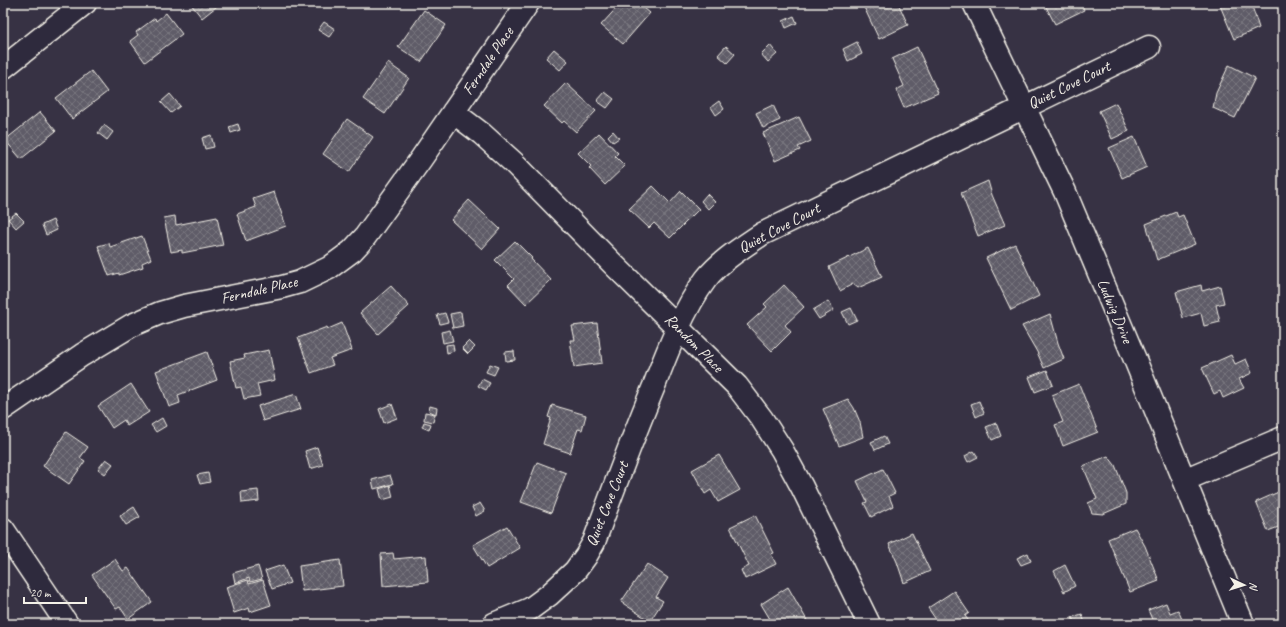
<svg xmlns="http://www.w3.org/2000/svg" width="1286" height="627" viewBox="0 0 1286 627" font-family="Caveat,sans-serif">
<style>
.building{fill:url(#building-cross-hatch);stroke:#f4f1e8}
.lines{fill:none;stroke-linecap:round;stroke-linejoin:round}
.minor-casing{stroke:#f4f1e8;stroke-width:25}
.secondary-casing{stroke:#f4f1e8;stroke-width:25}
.minor{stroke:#2f2a3d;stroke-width:22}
.secondary{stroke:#2f2a3d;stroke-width:22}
.labels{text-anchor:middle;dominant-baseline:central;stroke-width:3;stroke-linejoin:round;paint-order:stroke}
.street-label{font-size:16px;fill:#f4f1e8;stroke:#2f2a3d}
</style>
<defs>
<pattern id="building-cross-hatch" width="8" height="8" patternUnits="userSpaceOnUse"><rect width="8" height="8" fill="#5f5c67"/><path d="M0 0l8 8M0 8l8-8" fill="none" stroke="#77747d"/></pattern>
</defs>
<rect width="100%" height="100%" fill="#373244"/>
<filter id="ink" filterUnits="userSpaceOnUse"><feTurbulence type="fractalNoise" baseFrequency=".025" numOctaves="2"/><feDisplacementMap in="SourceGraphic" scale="8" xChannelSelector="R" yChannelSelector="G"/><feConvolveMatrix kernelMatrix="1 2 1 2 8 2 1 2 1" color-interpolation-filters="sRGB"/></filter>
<g filter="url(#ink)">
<path class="building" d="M 190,3 L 221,3 L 202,18 Z
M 621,3 L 638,3 L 650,13 L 623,44 L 601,25 Z
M 862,3 L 898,3 L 908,25 L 879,39 Z
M 1044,3 L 1081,3 L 1084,10 L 1055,24 Z
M 1219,3 L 1251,3 L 1259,28 L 1234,39 Z
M 424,10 L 446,25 L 421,62 L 398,47 Z
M 166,13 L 182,34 L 145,62 L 130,41 L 138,35 L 136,32 L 155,18 L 156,21 Z
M 794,16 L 797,23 L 786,28 L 783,21 Z
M 324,22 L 335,29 L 329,37 L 318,30 Z
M 857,42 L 862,54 L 848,61 L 843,49 Z
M 770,45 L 777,54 L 768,62 L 761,54 Z
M 726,46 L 735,54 L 727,63 L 718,55 Z
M 917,47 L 938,93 L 904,108 L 896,90 L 904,86 L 892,59 Z
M 554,49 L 568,61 L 560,70 L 546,58 Z
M 388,63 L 409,78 L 385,114 L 363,99 Z
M 1229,65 L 1255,78 L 1235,118 L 1213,108 L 1216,93 Z
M 91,71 L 107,92 L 72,119 L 56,98 Z
M 566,83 L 596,111 L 576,132 L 564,121 L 562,123 L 544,106 Z
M 605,92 L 614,99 L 607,108 L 597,101 Z
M 170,94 L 180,106 L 171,113 L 161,102 Z
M 719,101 L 724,109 L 716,115 L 711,107 Z
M 1116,103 L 1129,131 L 1112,139 L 1099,111 Z
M 773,105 L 780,120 L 763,128 L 756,113 Z
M 40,112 L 56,131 L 21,159 L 5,140 Z
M 799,117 L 811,141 L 798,147 L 800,150 L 775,161 L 763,133 Z
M 347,119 L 373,137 L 349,172 L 323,154 Z
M 238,124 L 240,130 L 231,133 L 229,127 Z
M 104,125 L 113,132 L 107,140 L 98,133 Z
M 613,131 L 619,138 L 613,142 L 608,136 Z
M 599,133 L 618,153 L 615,156 L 625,166 L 605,185 L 589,168 L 591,166 L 578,153 Z
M 211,135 L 214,147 L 205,149 L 202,138 Z
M 1134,137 L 1147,167 L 1122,178 L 1109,148 Z
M 988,181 L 992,195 L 1005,225 L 978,236 L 961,193 Z
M 653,186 L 670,203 L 681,191 L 699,209 L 670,238 L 654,223 L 649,228 L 629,209 Z
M 274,192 L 286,226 L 246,241 L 237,214 L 256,207 L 253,199 Z
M 707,194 L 715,202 L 708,209 L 701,201 Z
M 469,200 L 500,229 L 482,249 L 451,220 Z
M 1176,212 L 1178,217 L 1183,215 L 1195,244 L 1157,260 L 1146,224 Z
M 16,213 L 24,221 L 16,228 L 8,219 Z
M 175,216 L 176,225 L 217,217 L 223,245 L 182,253 L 182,250 L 171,252 L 164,218 Z
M 53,220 L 57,230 L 46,235 L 42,225 Z
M 142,236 L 151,259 L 142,263 L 143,267 L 119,275 L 119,273 L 109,276 L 98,246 L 109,243 L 110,247 Z
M 515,241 L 532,258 L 531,259 L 551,280 L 526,304 L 508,285 L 514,279 L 495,260 Z
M 1015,244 L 1039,296 L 1011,310 L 986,258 Z
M 868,248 L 882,277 L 858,288 L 853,284 L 840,291 L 829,267 Z
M 784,285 L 804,307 L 785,325 L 791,332 L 772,351 L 747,325 L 767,307 L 764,304 Z
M 1201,285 L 1202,291 L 1220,286 L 1224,303 L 1216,305 L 1220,322 L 1204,326 L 1201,313 L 1183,318 L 1176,292 Z
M 391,286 L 409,306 L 378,334 L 360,313 Z
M 828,301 L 834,310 L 819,319 L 813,310 Z
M 851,308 L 857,320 L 848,324 L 842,312 Z
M 461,312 L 463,326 L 453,328 L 450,314 Z
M 445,313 L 448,322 L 440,324 L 437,315 Z
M 1050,314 L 1058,343 L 1064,359 L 1044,368 L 1037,352 L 1022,326 Z
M 342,323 L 352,350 L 330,358 L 333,365 L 311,373 L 298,338 L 327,327 L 328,329 Z
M 597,323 L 602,363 L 574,367 L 570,340 L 575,340 L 572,326 Z
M 450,330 L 453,341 L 443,343 L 441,332 Z
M 469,341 L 475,347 L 468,354 L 462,348 Z
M 453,344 L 454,351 L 447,353 L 446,345 Z
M 269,350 L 275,380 L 257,384 L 260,396 L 244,399 L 241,387 L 236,388 L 230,361 L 245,358 L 244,355 Z
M 514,351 L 515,360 L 506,361 L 505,352 Z
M 207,352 L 217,380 L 178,395 L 180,403 L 169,407 L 156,371 Z
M 1231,355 L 1235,364 L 1246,359 L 1252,373 L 1239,379 L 1244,388 L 1223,398 L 1220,391 L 1214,394 L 1202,368 Z
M 490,364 L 498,367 L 494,375 L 486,372 Z
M 1047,370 L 1053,385 L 1035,392 L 1029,377 Z
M 482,379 L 490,383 L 486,390 L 478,386 Z
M 131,384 L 149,412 L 127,426 L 124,420 L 112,428 L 98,406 Z
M 1079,384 L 1098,432 L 1063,446 L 1055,425 L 1063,422 L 1052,395 Z
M 296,394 L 301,409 L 263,421 L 258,406 Z
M 848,399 L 854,408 L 860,422 L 863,437 L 839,446 L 823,409 Z
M 979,401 L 984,413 L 976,417 L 971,404 Z
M 392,404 L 397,418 L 384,423 L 379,409 Z
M 552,405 L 586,415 L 582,430 L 578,429 L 570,453 L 543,444 L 551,418 L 548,417 Z
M 430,406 L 437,408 L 436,414 L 429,411 Z
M 425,412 L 435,414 L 433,422 L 424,420 Z
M 162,418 L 166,426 L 156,432 L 151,425 Z
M 424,422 L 431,424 L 429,430 L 422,427 Z
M 996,423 L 1001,436 L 992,440 L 986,427 Z
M 66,432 L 88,447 L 80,458 L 85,461 L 69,484 L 43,466 Z
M 884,436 L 888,444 L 875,450 L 871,442 Z
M 317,447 L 323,465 L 310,469 L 305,451 Z
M 974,451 L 978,457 L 968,462 L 965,456 Z
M 719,455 L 740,490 L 718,502 L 711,490 L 705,494 L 692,470 Z
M 1108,456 L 1115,465 L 1126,493 L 1126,504 L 1103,514 L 1092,513 L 1088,503 L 1097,499 L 1083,466 Z
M 106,459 L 113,464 L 105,474 L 98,469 Z
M 537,462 L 566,473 L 551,513 L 521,502 Z
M 883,469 L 895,493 L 889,496 L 893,506 L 871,517 L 864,503 L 867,502 L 857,481 Z
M 208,473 L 210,482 L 200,484 L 197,475 Z
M 390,475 L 393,484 L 374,489 L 372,480 Z
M 390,485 L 393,497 L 382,500 L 379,489 Z
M 258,490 L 259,501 L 242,503 L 241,492 Z
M 1283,490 L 1283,530 L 1281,526 L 1268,531 L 1256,502 Z
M 480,503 L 485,511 L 476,516 L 472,507 Z
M 134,507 L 140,517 L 126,525 L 120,516 Z
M 755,515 L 774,553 L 771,554 L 776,564 L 745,579 L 741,570 L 749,566 L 730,527 Z
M 507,526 L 520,548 L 487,568 L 473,545 Z
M 1135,528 L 1145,546 L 1159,581 L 1130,592 L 1108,539 Z
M 912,533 L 930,571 L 904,583 L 897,562 L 889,544 Z
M 393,553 L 394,559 L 426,556 L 428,582 L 383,586 L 381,554 Z
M 1028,553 L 1031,561 L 1021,565 L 1017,558 Z
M 115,559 L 123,571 L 128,568 L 152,602 L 128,619 L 120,607 L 116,609 L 92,575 Z
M 340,560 L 343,586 L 302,591 L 299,566 Z
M 647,564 L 668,578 L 656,597 L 663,601 L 650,621 L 621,602 Z
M 283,565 L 290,583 L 272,589 L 265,571 Z
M 1065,565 L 1075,586 L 1064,592 L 1054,571 Z
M 258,566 L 262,579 L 250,582 L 249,578 L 235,583 L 233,573 Z
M 248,580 L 249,584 L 263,580 L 271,605 L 250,612 L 249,608 L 234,613 L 226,587 Z
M 788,587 L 808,622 L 804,624 L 773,624 L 761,604 Z
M 954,591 L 969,613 L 965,616 L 971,624 L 939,624 L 928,608 Z
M 1166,603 L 1170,613 L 1178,610 L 1184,624 L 1154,624 L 1148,610 Z
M 1082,614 L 1085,623 L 1075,624 L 1072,617 Z
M 601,619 L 606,624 L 595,624 Z"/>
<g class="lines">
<g class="minor-casing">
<path id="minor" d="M 974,3 L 1065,192 L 1134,357 L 1243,624
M 3,68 L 85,3
M 453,112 L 482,134 L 514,163 L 613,264 L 737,386 L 762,419 L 782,450 L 802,487 L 869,624
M 3,409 L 82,355 L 132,325 L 160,313 L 184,306 L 282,287 L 300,282 L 329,268 L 352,251 L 365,237 L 421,159 L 528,3
M 1184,480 L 1283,438
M 494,624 L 530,609 L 549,595 L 575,571 L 586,556 L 594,542 C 613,490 633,437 654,386 C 667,352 684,308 706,279 C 720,261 743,247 762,234 L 1149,47"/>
</g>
<g class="secondary-casing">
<path id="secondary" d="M 3,529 L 67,624"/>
</g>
<use href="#minor" class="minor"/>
<use href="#secondary" class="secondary"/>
</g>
</g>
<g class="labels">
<g class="street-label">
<text transform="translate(488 61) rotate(-56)">Ferndale Place</text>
<text transform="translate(1069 85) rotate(-26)">Quiet Cove Court</text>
<text transform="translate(779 228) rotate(-28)">Quiet Cove Court</text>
<text transform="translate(259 290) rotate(-13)">Ferndale Place</text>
<text transform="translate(1115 311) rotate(67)">Ludwig Drive</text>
<text transform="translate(694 343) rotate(45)">Random Place</text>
<text transform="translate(607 504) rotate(-68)">Quiet Cove Court</text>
</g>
</g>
<rect width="1286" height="627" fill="none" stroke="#2f2a3d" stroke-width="16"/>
<rect x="8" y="8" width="1270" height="611" fill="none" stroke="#f4f1e8" stroke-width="1.5" filter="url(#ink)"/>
<g transform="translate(1244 585) rotate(94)" stroke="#2f2a3d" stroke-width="3" paint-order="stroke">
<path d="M0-3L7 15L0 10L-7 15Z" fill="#f4f1e8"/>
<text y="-6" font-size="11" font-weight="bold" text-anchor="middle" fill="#f4f1e8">N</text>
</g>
<path d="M24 597v6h62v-6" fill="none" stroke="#f4f1e8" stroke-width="2"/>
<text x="30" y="597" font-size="12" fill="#f4f1e8" stroke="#2f2a3d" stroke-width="3" paint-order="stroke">20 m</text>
</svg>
